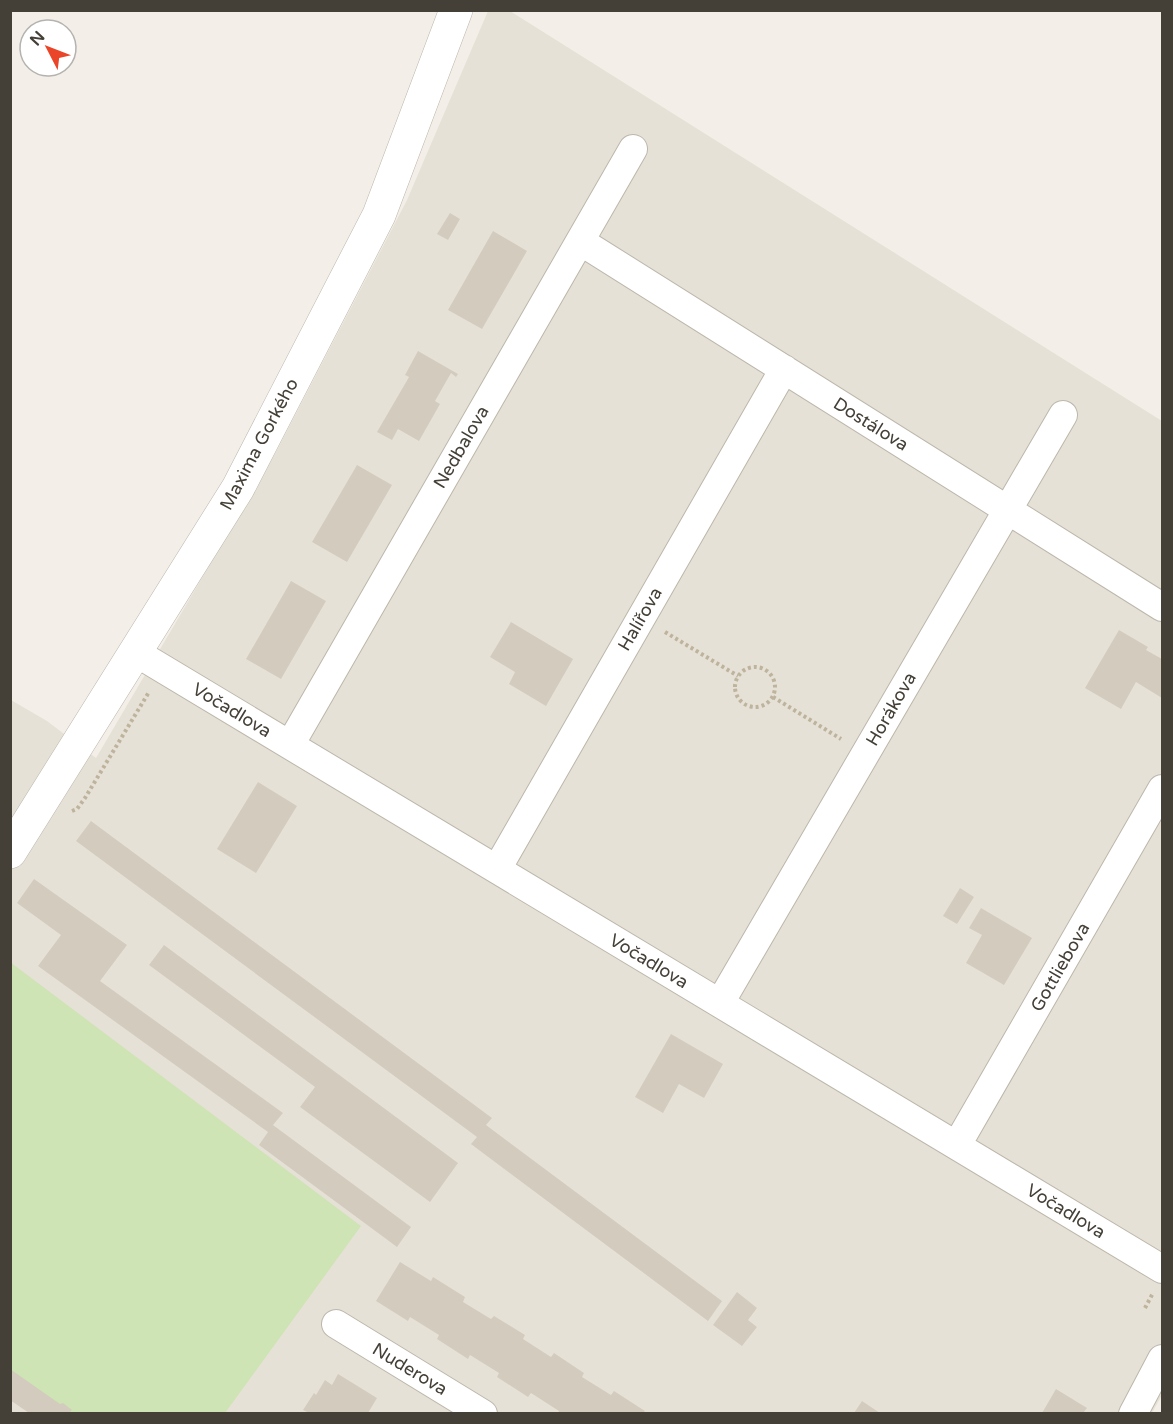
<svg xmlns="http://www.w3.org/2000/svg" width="1173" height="1424" viewBox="0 0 1173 1424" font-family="'Varela Round',sans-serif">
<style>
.residential{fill:#e6e1d6}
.green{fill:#cee4b4}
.building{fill:#d3cbbe}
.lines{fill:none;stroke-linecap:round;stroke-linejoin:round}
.minor-casing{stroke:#bdb7ab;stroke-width:30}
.tertiary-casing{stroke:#bdb7ab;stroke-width:34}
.path{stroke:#beb39d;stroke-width:4;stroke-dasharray:3 3;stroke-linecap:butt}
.minor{stroke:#fff;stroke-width:28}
.tertiary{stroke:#fff;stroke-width:33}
.labels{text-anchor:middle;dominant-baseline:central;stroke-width:4.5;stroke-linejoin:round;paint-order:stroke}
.street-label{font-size:18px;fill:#454037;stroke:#fff}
</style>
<rect width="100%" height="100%" fill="#f3efe8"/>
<path class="residential" d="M 488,11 L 510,11 L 1162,421 L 1162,1395 L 1152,1413 L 11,1414 L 11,700 L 47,721 L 96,758 L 276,452 L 407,200 Z"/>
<path class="green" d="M 10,962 L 361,1226 L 225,1413 L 65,1413 L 11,1374 Z"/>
<path class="building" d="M 450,213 L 460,219 L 448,240 L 437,234 Z
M 493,231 L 527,251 L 482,329 L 448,310 Z
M 418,351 L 458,374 L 456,377 L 451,373 L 435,401 L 440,404 L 419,441 L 398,429 L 392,440 L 377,432 L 409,377 L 405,375 Z
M 357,465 L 392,485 L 347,562 L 312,542 Z
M 291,581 L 326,601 L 281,679 L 246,659 Z
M 511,622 L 573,659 L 546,706 L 509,684 L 515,672 L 490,657 Z
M 1119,630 L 1148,647 L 1146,650 L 1162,659 L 1162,698 L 1136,682 L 1121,709 L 1085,688 Z
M 258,782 L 297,806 L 256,873 L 217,849 Z
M 91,821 L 492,1118 L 486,1125 L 722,1301 L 708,1321 L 471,1144 L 477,1137 L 76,841 Z
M 34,879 L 127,945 L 100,981 L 283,1113 L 273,1125 L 411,1227 L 397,1247 L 259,1145 L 268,1132 L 38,966 L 61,935 L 17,903 Z
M 960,888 L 974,897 L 957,924 L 943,916 Z
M 981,908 L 1032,938 L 1004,985 L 966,963 L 982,935 L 969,928 Z
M 164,945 L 458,1163 L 430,1202 L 300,1107 L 315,1087 L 149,965 Z
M 671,1034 L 723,1064 L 704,1098 L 679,1084 L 663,1113 L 635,1097 Z
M 400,1262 L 431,1281 L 433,1277 L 465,1297 L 463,1302 L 491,1319 L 494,1316 L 525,1335 L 523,1339 L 551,1357 L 554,1353 L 584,1373 L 582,1377 L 611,1395 L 614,1391 L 645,1411 L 643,1413 L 558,1413 L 559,1411 L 531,1393 L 528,1397 L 497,1377 L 499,1373 L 470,1355 L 468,1359 L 437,1339 L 439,1335 L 410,1317 L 408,1321 L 376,1301 Z
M 737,1292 L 757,1308 L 748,1320 L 757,1327 L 742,1346 L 713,1325 Z
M 10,1369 L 60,1404 L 63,1403 L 72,1410 L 69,1413 L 29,1413 L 10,1400 Z
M 338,1374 L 377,1398 L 368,1413 L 309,1413 L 303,1410 L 314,1393 L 316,1395 L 325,1380 L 332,1385 Z
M 1056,1389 L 1087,1408 L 1083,1413 L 1042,1413 Z
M 862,1401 L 880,1413 L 854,1413 Z"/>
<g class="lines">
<g class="minor-casing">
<path id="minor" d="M 580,241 L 1162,607
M 135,652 L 1162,1269
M 290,745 L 633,149
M 497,869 L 784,369
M 720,1003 L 1063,415
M 957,1145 L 1162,789
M 336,1324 L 483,1414
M 1133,1414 L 1162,1359"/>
</g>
<g class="tertiary-casing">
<path id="tertiary" d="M 10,852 L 238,488 L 379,215 L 456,10"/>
</g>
<path class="path" d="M 665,632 L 738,676
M735 687a20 20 0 1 1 40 0a20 20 0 1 1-40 0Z
M 773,697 L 841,739
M 72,811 L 77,809 L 85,798 L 149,692
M 1145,1308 L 1153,1293"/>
<use href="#minor" class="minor"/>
<use href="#tertiary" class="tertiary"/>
</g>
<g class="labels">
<g class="street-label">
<text transform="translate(871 424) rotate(32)">Dostálova</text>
<text transform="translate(259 444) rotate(-62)">Maxima Gorkého</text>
<text transform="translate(461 447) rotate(-60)">Nedbalova</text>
<text transform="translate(640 619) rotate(-60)">Halířova</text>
<text transform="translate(891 709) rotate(-60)">Horákova</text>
<text transform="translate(232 710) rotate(31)">Vočadlova</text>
<text transform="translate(649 961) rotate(31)">Vočadlova</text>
<text transform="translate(1060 967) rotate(-60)">Gottliebova</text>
<text transform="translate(1066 1211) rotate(31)">Vočadlova</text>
<text transform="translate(410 1369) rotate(31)">Nuderova</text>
</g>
</g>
<rect width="1173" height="1424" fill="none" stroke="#454037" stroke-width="24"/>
<g transform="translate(48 48) rotate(312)"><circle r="28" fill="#ffffff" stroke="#b5b3af" stroke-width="1.5"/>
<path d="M0-4.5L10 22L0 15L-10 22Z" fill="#ea4528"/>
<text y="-9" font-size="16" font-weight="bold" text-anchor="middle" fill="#454037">N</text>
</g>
</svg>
